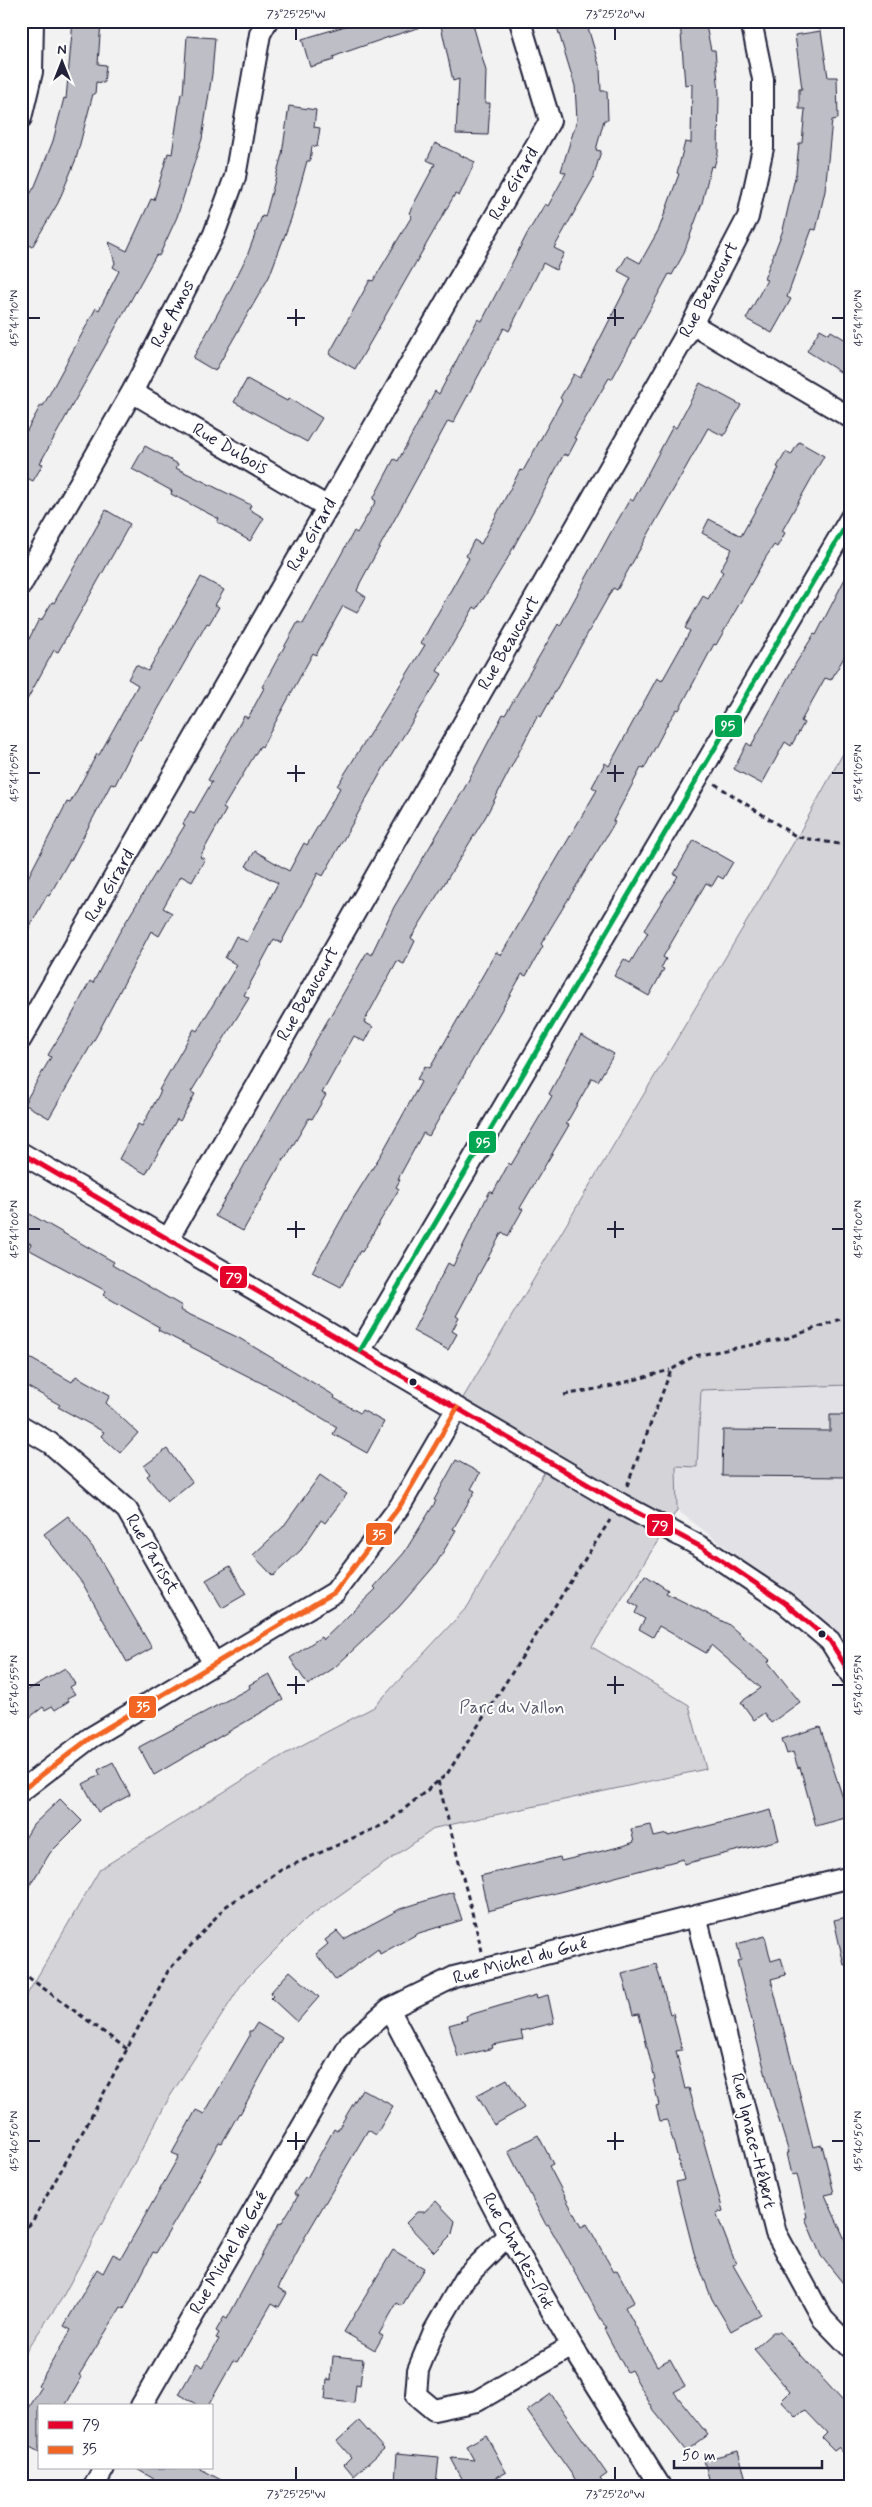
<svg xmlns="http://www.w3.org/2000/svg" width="872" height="2507" viewBox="0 0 872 2507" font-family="Mynerve,sans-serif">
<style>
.built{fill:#e2e2e6}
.green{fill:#d3d3d8;stroke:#7a7a8a}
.building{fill:#bebec6;stroke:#22223b}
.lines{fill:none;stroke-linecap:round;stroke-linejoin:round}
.street-casing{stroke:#22223b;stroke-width:24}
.path{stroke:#22223b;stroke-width:3;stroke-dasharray:5 4;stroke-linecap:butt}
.street{stroke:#fff;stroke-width:20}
.bus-1-casing{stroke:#fff;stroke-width:9}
.bus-2-casing{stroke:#fff;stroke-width:9}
.bus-3-casing{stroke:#fff;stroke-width:9}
.bus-1{stroke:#e4002b;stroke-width:5}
.bus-2{stroke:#f26522;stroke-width:5}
.bus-3{stroke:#00a651;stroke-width:5}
.ticks{fill:none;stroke:#22223b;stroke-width:2}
.bus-dot{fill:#22223b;stroke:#fff;stroke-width:2}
.labels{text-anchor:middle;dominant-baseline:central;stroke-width:4;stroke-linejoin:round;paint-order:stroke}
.street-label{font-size:18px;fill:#22223b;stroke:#fff}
.park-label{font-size:18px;fill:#57576a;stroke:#fff}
.line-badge{stroke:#fff;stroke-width:2}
.badge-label{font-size:14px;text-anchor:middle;font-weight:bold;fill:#fff}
.neatline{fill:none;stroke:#22223b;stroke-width:2}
.ticks-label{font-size:12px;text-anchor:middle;fill:#22223b}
</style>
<rect width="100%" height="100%" fill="#f2f2f3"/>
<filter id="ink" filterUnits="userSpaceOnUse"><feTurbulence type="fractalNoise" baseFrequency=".02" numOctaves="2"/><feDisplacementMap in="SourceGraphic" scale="10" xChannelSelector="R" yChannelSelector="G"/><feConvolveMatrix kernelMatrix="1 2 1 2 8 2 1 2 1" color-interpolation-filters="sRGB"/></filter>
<g filter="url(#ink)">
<path class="built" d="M 851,1382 L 851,1648 L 836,1639 L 787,1594 L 677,1510 L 676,1466 L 697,1467 L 701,1390 L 848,1385 Z"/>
<path class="green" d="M 851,739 L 851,1382 L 849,1385 L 701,1390 L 697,1467 L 676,1466 L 677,1510 L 592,1647 L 689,1705 L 706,1769 L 435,1828 L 307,1918 L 243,1982 L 169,2098 L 61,2300 L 21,2358 L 21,2005 L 100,1869 L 285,1754 L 374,1707 L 468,1606 L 550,1462 L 457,1408 L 797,837 Z"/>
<path class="building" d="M 73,21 L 101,21 L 98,64 L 106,65 L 104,83 L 96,82 L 95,94 L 93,94 L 76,159 L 58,203 L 32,247 L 21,241 L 21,209 L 35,186 L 53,141 L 64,98 L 66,99 Z
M 351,21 L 426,21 L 427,25 L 389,37 L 343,53 L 333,57 L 334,60 L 310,67 L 302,39 L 352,24 Z
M 440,21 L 472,21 L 486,71 L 485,103 L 490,103 L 488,135 L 456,134 L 459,79 L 453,81 Z
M 578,21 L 586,21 L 600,68 L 601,91 L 607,91 L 608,120 L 604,120 L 596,150 L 601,151 L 593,179 L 554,248 L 564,253 L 556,270 L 543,263 L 509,331 L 504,328 L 453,423 L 448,421 L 360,583 L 357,591 L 366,597 L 357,613 L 343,606 L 316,655 L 313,653 L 262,747 L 260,746 L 223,808 L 226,810 L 200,857 L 205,859 L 192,882 L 181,876 L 163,908 L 172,913 L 159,936 L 151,931 L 98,1033 L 49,1118 L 24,1104 L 51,1057 L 48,1055 L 69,1021 L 90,981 L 93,983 L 119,933 L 185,825 L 183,824 L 190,811 L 194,813 L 212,782 L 208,780 L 244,716 L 248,718 L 264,688 L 262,687 L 298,622 L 303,624 L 354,531 L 357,533 L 376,501 L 373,499 L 394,459 L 398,461 L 435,391 L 439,394 L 478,319 L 482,321 L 527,234 L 545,204 L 548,206 L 566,173 L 561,171 L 577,120 L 575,86 L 557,27 Z
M 680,21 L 705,21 L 711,50 L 715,50 L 719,93 L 718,153 L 714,167 L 711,166 L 702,203 L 683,255 L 672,275 L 669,274 L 612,379 L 609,378 L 574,438 L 577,439 L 568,456 L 564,454 L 505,563 L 477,609 L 474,607 L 437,671 L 442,674 L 384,767 L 323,876 L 318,873 L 281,943 L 274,939 L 244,995 L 249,998 L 191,1092 L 195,1094 L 180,1121 L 177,1119 L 146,1174 L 119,1159 L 138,1124 L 142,1126 L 161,1091 L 159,1090 L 194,1029 L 197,1031 L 237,965 L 225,958 L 236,936 L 247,942 L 278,883 L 246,866 L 255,851 L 289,871 L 304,843 L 307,845 L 340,788 L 337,786 L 425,645 L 421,643 L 469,558 L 466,556 L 474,540 L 481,544 L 520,470 L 523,471 L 562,400 L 560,398 L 574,374 L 580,378 L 631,278 L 618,271 L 627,256 L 640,263 L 659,229 L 679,174 L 677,173 L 685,142 L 691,143 L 692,84 L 685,85 Z
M 821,31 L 828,77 L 837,77 L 838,119 L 832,120 L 825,191 L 816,230 L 812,229 L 787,297 L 791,299 L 772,333 L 746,319 L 767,280 L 764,279 L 783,230 L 796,173 L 799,143 L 802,143 L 805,109 L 799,109 L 799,89 L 802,89 L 795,35 Z
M 187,36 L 215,38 L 212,74 L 202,139 L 177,217 L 159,256 L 156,255 L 40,463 L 43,464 L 33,481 L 21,475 L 21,441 L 41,405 L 43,406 L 96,308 L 99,310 L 119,271 L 113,267 L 115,263 L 109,242 L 127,251 L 151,199 L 154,200 L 168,153 L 172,154 L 181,93 L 183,94 Z
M 289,106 L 316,110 L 314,127 L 320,128 L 317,147 L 312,146 L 310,161 L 307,161 L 291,219 L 269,277 L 215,371 L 193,358 L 225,300 L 247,256 L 262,216 L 265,217 L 282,154 Z
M 435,143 L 475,162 L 459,196 L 455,194 L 355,369 L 329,354 L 370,280 L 373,281 L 412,216 L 409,213 L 435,164 L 427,160 Z
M 820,329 L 829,334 L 831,331 L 851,343 L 851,366 L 845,375 L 807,351 Z
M 247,379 L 287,401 L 289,398 L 322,418 L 307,442 L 234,402 Z
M 700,383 L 741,405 L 724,436 L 708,428 L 617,590 L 613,588 L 541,717 L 538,715 L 486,816 L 411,938 L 415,941 L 404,964 L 397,961 L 364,1022 L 373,1027 L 365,1042 L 354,1036 L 322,1093 L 326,1095 L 312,1119 L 309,1118 L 285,1159 L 284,1158 L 243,1231 L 215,1216 L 367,952 L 371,955 L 394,907 L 464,789 L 503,714 L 505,715 L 558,624 L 560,626 L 610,534 L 630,499 L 633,501 L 673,426 L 676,428 Z
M 799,442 L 824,456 L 782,531 L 785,533 L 777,547 L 774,545 L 766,557 L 716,645 L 714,644 L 679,710 L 677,709 L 669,721 L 644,769 L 641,768 L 613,821 L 615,822 L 541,944 L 543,946 L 526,976 L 522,974 L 429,1136 L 423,1133 L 398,1179 L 400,1180 L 396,1187 L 399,1189 L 362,1252 L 360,1251 L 341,1287 L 312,1272 L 350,1204 L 382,1153 L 421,1082 L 417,1079 L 425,1066 L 430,1068 L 496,952 L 501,955 L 597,790 L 592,787 L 605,763 L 609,766 L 657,678 L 662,681 L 690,631 L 685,628 L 703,596 L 708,599 L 723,572 L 720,570 L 732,549 L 702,533 L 709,519 L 741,536 L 779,468 L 777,467 L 786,452 L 791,455 Z
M 145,446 L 178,464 L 176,468 L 251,505 L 249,509 L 264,518 L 250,541 L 217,522 L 219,519 L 171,494 L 172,491 L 132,469 Z
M 106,510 L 130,524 L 58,652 L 54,650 L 21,711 L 21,655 L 39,619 L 41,621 L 52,602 L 54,603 Z
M 851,567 L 851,645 L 831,680 L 825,678 L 801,721 L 804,723 L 791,746 L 785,742 L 762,784 L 734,769 L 747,743 L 751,746 L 796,663 L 814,634 L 816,635 Z
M 201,577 L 224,590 L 215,605 L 219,607 L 209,624 L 207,623 L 140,741 L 138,740 L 115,785 L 111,784 L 71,860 L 70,859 L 49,896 L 47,895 L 21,943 L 21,891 L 67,802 L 70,803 L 97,754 L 99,755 L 138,685 L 128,679 L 136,665 L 148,671 Z
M 694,840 L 733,862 L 723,879 L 718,876 L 712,886 L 706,883 L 663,957 L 666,959 L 661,968 L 664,969 L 649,996 L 614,976 L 624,959 L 630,963 L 648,933 L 644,930 L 678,876 L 674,874 Z
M 581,1035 L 614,1054 L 598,1081 L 592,1078 L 566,1124 L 569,1125 L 520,1208 L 523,1209 L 508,1236 L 502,1232 L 456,1316 L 459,1318 L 452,1331 L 457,1334 L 448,1350 L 413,1331 L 448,1263 L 453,1266 L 490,1191 L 493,1193 L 509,1163 L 511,1165 L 552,1096 L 549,1094 Z
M 21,1209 L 114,1262 L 112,1265 L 182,1306 L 180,1310 L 239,1338 L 335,1396 L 334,1398 L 360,1413 L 362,1410 L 384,1422 L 367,1453 L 333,1434 L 337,1427 L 279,1392 L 158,1330 L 159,1327 L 103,1295 L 106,1291 L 28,1249 L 31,1244 L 21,1238 Z
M 21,1353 L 72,1382 L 76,1376 L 110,1395 L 106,1403 L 138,1433 L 120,1453 L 101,1436 L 104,1432 L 58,1407 L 60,1405 L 21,1383 Z
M 830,1415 L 851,1415 L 851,1477 L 722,1476 L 723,1430 L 830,1431 Z
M 167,1449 L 192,1482 L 167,1502 L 147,1476 L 150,1474 L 144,1466 Z
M 456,1460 L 480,1473 L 471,1489 L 475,1491 L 453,1529 L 456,1530 L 436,1564 L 399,1607 L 334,1668 L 308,1685 L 290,1658 L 321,1637 L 323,1640 L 376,1589 L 374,1587 L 404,1553 L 436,1501 L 434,1500 Z
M 320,1475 L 347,1494 L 325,1523 L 321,1520 L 301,1550 L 273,1576 L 253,1555 L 283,1527 Z
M 68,1516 L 94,1549 L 152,1648 L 127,1662 L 83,1584 L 44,1534 Z
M 230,1566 L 246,1594 L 222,1608 L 206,1580 Z
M 645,1575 L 668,1590 L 666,1593 L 728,1624 L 770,1660 L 768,1662 L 800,1702 L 771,1723 L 764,1713 L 754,1720 L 741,1702 L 761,1688 L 711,1645 L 706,1653 L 659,1626 L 653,1637 L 639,1629 L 645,1619 L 635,1613 L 638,1607 L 629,1602 Z
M 65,1668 L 75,1684 L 70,1687 L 75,1694 L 67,1698 L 69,1701 L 55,1710 L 52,1706 L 45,1710 L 43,1707 L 21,1724 L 21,1694 Z
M 269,1674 L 283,1700 L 154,1775 L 139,1747 L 250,1688 L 249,1685 Z
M 820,1727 L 849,1817 L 816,1826 L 800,1767 L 798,1768 L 793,1752 L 787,1754 L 782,1739 Z
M 113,1762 L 130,1795 L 98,1812 L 83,1784 L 100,1775 L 98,1770 Z
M 60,1799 L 82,1821 L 50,1853 L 21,1900 L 21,1845 L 33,1825 Z
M 771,1810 L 779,1840 L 684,1864 L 683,1859 L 488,1911 L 480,1876 L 560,1857 L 561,1861 L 623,1846 L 634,1842 L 631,1829 L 651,1825 L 654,1837 L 667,1834 L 668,1836 Z
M 453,1892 L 462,1920 L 419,1933 L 380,1954 L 378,1949 L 336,1980 L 316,1954 L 328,1944 L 325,1940 L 337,1931 L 344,1939 L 400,1909 Z
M 851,1916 L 851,1964 L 844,1965 L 834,1920 Z
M 765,1936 L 771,1961 L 781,1958 L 786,1975 L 771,1979 L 813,2147 L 822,2145 L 834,2193 L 825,2195 L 851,2253 L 851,2293 L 821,2256 L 805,2218 L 807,2217 L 797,2174 L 792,2175 L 787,2153 L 789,2153 L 768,2084 L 737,1961 L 741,1960 L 737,1944 Z
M 656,1964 L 670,2014 L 673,2013 L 682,2050 L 676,2051 L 685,2089 L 689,2088 L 723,2211 L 716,2213 L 736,2264 L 733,2265 L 761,2314 L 731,2331 L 712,2299 L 694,2253 L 676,2182 L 684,2180 L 667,2120 L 660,2121 L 656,2106 L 659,2105 L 653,2080 L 655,2079 L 639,2014 L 633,2015 L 622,1974 Z
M 290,1971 L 319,1997 L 297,2022 L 271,1998 L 273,1996 L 270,1993 Z
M 536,1995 L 537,1998 L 548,1995 L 554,2023 L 521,2031 L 523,2039 L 492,2045 L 493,2048 L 458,2057 L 449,2025 L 467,2020 L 466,2016 Z
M 257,2023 L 282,2038 L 240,2114 L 239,2113 L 222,2143 L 219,2142 L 178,2216 L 156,2253 L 153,2252 L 124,2309 L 121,2307 L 79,2375 L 82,2377 L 65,2406 L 39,2406 L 39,2452 L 21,2442 L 21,2421 L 41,2388 L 38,2385 L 71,2330 L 64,2326 L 97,2269 L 103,2273 L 113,2254 L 121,2258 L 179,2156 L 172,2153 L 196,2110 L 204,2114 L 249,2037 L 249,2031 L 252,2031 Z
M 507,2079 L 524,2108 L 494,2125 L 477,2095 Z
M 362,2089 L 393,2106 L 376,2135 L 368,2130 L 305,2237 L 278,2288 L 287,2293 L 279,2307 L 272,2303 L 238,2362 L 234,2360 L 208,2406 L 199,2406 L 179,2394 L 197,2363 L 203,2367 L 219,2339 L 216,2338 L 219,2333 L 216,2331 L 224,2317 L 227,2319 L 279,2223 L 281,2224 L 298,2196 L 294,2194 L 305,2177 L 307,2178 L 334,2129 L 337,2131 Z
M 538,2135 L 553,2164 L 549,2166 L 581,2227 L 587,2224 L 614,2272 L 617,2270 L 634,2302 L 625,2307 L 657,2366 L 670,2359 L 685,2386 L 674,2392 L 708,2435 L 686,2451 L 654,2411 L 631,2370 L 627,2372 L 604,2329 L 606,2328 L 548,2224 L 546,2225 L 508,2151 Z
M 436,2201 L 455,2221 L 452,2234 L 434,2252 L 406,2223 L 417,2212 L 424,2212 Z
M 393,2250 L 424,2268 L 402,2306 L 397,2303 L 379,2334 L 383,2336 L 375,2350 L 344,2332 Z
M 773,2332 L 780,2332 L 851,2410 L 851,2461 L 838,2447 L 834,2450 L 822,2438 L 827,2433 L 805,2410 L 797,2418 L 781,2401 L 790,2392 L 754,2349 Z
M 333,2356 L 363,2359 L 360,2386 L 356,2385 L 354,2403 L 325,2400 L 327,2379 L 331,2380 Z
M 551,2394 L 607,2474 L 600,2479 L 606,2486 L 580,2486 L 527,2411 Z
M 359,2421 L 384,2449 L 354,2476 L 344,2464 L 351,2457 L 337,2441 Z
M 486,2435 L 506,2472 L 484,2484 L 476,2482 L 466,2486 L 451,2458 L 474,2460 L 466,2446 Z
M 738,2451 L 748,2486 L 711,2486 L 704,2460 Z
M 397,2453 L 439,2457 L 436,2486 L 395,2482 Z
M 135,2468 L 199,2468 L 232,2486 L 166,2486 Z"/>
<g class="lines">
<g class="street-casing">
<path id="street" d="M 21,118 L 32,72 L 33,21
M 692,324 L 851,418
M 132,392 L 328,507
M 21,585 L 132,392 L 214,234 L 235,177 L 260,34 L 267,21
M 21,1039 L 550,121 L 520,21
M 21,1153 L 621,1504 L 703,1548 L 785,1603 L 830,1641 L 851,1675
M 168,1239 L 692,324 L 748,217 L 763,148 L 763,79 L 751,21
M 360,1351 L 851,517
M 21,1426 L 50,1443 L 127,1510 L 214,1664
M 21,1791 L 90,1738 L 335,1592 L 400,1506 L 457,1408
M 696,1916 L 776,2233 L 823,2319 L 851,2348
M 389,2009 L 508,2235 L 572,2346 L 660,2486
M 508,2235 L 464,2279 L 434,2331 L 418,2370 L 416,2395 L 434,2410 L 477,2401 L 572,2346
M 141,2406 L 351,2042 L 389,2009 L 454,1977 L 851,1877
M 94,2486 L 104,2468"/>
</g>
<path class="path" d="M 715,784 L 797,837 L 851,846
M 564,1395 L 612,1386 L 670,1370
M 627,1486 L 671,1370 L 694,1356 L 788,1338 L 851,1315
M 438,1781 L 482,1951
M 21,1972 L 127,2049
M 21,2233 L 32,2222 L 96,2108 L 168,1971 L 225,1907 L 281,1870 L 387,1823 L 447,1774 L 610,1520"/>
<use href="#street" class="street"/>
<g class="bus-1-casing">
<path id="bus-1" d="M 21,1153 L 621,1504 L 703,1548 L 785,1603 L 830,1641 L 851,1675"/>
</g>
<g class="bus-2-casing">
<path id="bus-2" d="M 21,1791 L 90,1738 L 335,1592 L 400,1506 L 457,1408"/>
</g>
<g class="bus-3-casing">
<path id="bus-3" d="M 360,1351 L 851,517"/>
</g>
<use href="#bus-1" class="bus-1"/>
<use href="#bus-2" class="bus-2"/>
<use href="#bus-3" class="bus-3"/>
</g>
</g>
<path class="ticks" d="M 296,28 L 296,40M 615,28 L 615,40M 296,309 L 296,326M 615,309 L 615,326M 28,318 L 40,318M 287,318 L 305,318M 607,318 L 624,318M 832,318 L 844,318M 296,765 L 296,782M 615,765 L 615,782M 28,773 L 40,773M 287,773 L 305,773M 607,773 L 624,773M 832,773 L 844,773M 296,1221 L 296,1238M 615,1221 L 615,1238M 28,1229 L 40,1229M 287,1229 L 305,1229M 607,1229 L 624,1229M 832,1229 L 844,1229M 296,1676 L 296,1694M 615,1676 L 615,1694M 28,1685 L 40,1685M 287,1685 L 305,1685M 607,1685 L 624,1685M 832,1685 L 844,1685M 296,2132 L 296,2150M 615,2132 L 615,2150M 28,2141 L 40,2141M 287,2141 L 305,2141M 607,2141 L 624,2141M 832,2141 L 844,2141M 296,2467 L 296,2480M 615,2467 L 615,2480"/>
<g class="bus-dot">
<circle cx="413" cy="1382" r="4.5"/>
<circle cx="822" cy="1634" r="4.5"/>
</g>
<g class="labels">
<g class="street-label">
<text transform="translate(514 184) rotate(-60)">Rue Girard</text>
<text transform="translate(709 290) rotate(-62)">Rue Beaucourt</text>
<text transform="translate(173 314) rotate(-62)">Rue Amos</text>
<text transform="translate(230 449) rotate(30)">Rue Dubois</text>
<text transform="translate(312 535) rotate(-60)">Rue Girard</text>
<text transform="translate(509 643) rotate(-60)">Rue Beaucourt</text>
<text transform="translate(110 886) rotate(-60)">Rue Girard</text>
<text transform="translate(308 994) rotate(-60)">Rue Beaucourt</text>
<text transform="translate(152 1554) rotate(60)">Rue Parisot</text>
<text transform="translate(520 1961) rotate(-15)">Rue Michel du Gué</text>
<text transform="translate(753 2141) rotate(76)">Rue Ignace-Hébert</text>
<text transform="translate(518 2251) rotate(61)">Rue Charles-Piot</text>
<text transform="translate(229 2253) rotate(-60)">Rue Michel du Gué</text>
</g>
<g class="park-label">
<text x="512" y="1708">Parc du Vallon</text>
</g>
</g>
<g class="line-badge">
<rect x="714" y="714" width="29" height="24" rx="5" fill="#00a651"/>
<rect x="468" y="1130" width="29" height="24" rx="5" fill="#00a651"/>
<rect x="219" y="1265" width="29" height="24" rx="5" fill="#e4002b"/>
<rect x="646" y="1513" width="28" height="24" rx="5" fill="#e4002b"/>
<rect x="365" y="1522" width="28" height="24" rx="5" fill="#f26522"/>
<rect x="128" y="1695" width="29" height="24" rx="5" fill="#f26522"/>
</g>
<g class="badge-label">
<text x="728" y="730">95</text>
<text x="483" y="1147">95</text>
<text x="234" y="1282">79</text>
<text x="660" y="1530">79</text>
<text x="379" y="1539">35</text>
<text x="143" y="1711">35</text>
</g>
<rect width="872" height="2507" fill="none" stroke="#fff" stroke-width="55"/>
<rect x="38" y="2404" width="175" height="65" fill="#ffffff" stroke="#a7a7b1"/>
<rect x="48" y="2421" width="25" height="8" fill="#e4002b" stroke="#a7a7b1"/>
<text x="82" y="2430" font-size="15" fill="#22223b">79</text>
<rect x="48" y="2446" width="25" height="8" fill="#f26522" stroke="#a7a7b1"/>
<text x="82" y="2454" font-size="15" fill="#22223b">35</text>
<g transform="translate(62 62)" stroke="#ffffff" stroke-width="4" paint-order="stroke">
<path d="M0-4L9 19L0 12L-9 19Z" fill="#22223b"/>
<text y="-8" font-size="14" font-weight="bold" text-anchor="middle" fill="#22223b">N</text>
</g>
<path d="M674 2460v8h148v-8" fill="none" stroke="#22223b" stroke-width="2.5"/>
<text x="682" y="2460" font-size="15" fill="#22223b" stroke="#ffffff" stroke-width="4" paint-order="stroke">50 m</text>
<rect x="28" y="28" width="816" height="2452" class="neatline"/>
<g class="ticks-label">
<text x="296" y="18">73°25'25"W</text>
<text x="615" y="18">73°25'20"W</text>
<text transform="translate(14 318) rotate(-90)" y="4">45°41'10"N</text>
<text transform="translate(858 318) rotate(-90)" y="4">45°41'10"N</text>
<text transform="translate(14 773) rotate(-90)" y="4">45°41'05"N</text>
<text transform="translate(858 773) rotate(-90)" y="4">45°41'05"N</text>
<text transform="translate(14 1229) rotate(-90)" y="4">45°41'00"N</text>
<text transform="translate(858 1229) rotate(-90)" y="4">45°41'00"N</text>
<text transform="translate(14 1685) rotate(-90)" y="4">45°40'55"N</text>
<text transform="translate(858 1685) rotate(-90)" y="4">45°40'55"N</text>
<text transform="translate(14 2141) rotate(-90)" y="4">45°40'50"N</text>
<text transform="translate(858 2141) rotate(-90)" y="4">45°40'50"N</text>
<text x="296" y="2498">73°25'25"W</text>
<text x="615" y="2498">73°25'20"W</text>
</g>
</svg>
